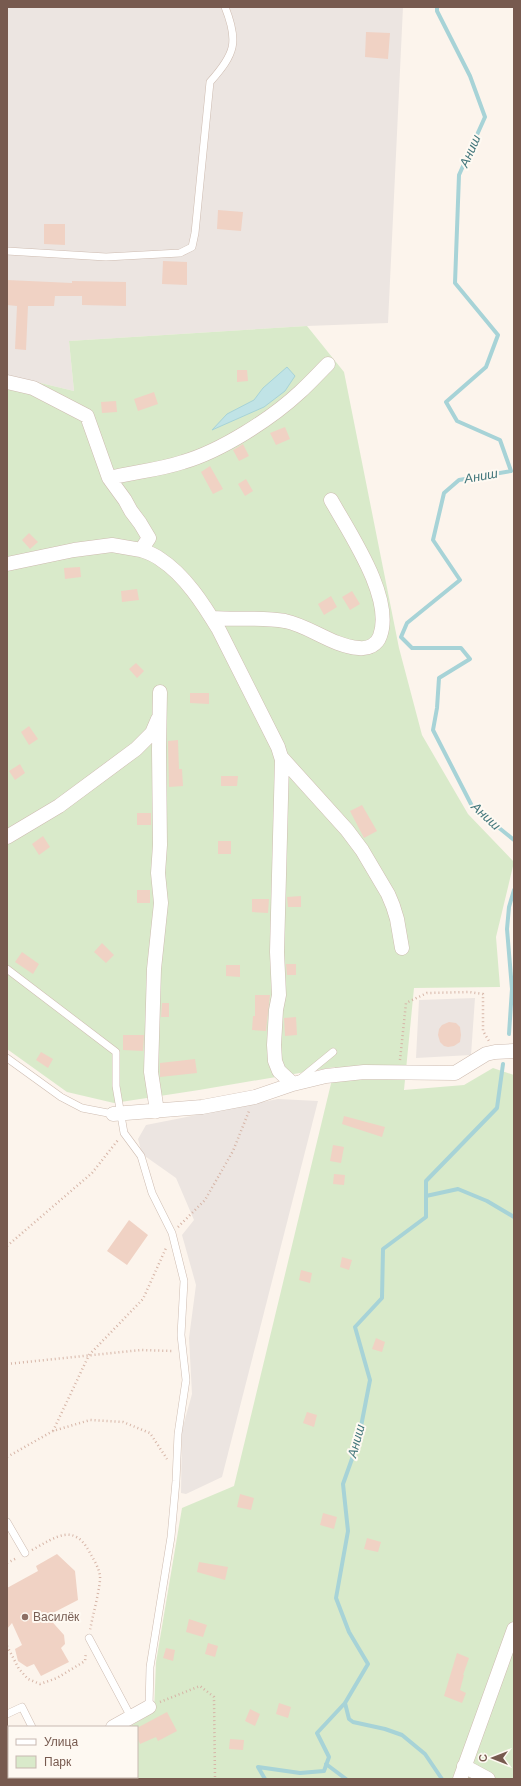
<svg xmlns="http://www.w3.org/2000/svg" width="521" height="1786" viewBox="0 0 521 1786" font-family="Helvetica,sans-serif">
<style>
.residential{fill:#f3e6da}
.industrial{fill:#ece5e1}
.green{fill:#d9eaca}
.water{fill:#c0e3e6;stroke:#a7d3d7}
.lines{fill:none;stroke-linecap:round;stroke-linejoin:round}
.stream{stroke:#a7d3d7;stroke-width:4}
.building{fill:#f0d2c4}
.lane-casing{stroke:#cebcb1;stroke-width:8}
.street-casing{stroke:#cebcb1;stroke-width:15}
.path{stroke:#d6b5a7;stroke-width:2.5;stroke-dasharray:1 3;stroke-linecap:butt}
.lane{stroke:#fff;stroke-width:7}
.street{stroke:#fff;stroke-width:14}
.education-dot{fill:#8d6e63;stroke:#fef9f2;stroke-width:1.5}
.labels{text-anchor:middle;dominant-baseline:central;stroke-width:4;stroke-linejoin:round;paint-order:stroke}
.education-label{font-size:12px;fill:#785e54;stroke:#fef9f2;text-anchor:start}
.water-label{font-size:13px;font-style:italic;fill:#42767b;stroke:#fef9f2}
</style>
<rect width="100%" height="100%" fill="#fcf4ec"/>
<path class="residential" d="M 7,1723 L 9,1727 L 9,1773 L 7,1774 Z"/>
<path class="industrial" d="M 7,7 L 403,7 L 388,323 L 307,326 L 69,341 L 74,391 L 7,375 Z
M 475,998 L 471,1055 L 416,1058 L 419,1000 Z
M 278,1099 L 318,1101 L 222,1477 L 186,1494 L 181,1493 L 182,1430 L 192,1394 L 189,1338 L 196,1285 L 182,1235 L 194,1220 L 176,1178 L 142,1154 L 138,1139 L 146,1125 Z"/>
<path class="green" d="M 307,326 L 344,372 L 399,648 L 422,735 L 468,814 L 514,862 L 496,937 L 500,987 L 414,988 L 404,1090 L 464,1085 L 493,1068 L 514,1075 L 514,1779 L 39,1779 L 43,1777 L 137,1777 L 137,1727 L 129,1727 L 154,1712 L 156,1662 L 182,1508 L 234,1486 L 335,1067 L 199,1090 L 114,1103 L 67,1092 L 7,1049 L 7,375 L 74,391 L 69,341 Z"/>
<path class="water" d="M 287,367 L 295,376 L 285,391 L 264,407 L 212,430 L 227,414 L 254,400 L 263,388 Z"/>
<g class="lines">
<path class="stream" d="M 437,7 L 437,11 L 470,76 L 485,117 L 459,175 L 455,283 L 498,335 L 486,367 L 446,402 L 457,421 L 500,440 L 511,471 L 459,480 L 444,493 L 433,540 L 460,580 L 407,623 L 401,637 L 412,648 L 461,648 L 470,659 L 439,678 L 437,708 L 433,730 L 472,806 L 514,840
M 509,1034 L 512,989 L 507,929 L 509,907 L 514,890
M 426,1196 L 458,1189 L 487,1201 L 514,1217
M 345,1703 L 349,1719 L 353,1722 L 385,1729 L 402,1735 L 425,1754 L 442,1779
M 326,1764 L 346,1779
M 265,1779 L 258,1767 L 300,1773 L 324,1771 L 329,1757 L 317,1733 L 345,1703 L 368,1664 L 349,1632 L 336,1598 L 348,1531 L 343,1484 L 358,1442 L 370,1380 L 355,1327 L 382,1298 L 383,1249 L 426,1217 L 426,1181 L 497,1108 L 503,1064"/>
</g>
<path class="building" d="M 366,32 L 390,33 L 388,59 L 365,57 Z
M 218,210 L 243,212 L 241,231 L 217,229 Z
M 44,224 L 65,224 L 65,245 L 44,244 Z
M 163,261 L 187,262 L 187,285 L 162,284 Z
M 7,280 L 72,283 L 72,281 L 126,282 L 126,306 L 82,305 L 82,296 L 55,296 L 54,306 L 28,306 L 26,350 L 15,349 L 17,306 L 7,305 Z
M 237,370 L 247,370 L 248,381 L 237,382 Z
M 154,392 L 158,404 L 138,411 L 134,399 Z
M 116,401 L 117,412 L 102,413 L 101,402 Z
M 285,427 L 290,439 L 276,445 L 270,433 Z
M 243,444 L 249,456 L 239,461 L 233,450 Z
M 210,466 L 223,489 L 213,494 L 201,472 Z
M 246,479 L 253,491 L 245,496 L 238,484 Z
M 29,533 L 38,542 L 30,549 L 22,540 Z
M 80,567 L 81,577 L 65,579 L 64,568 Z
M 137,589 L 139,600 L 122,602 L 121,591 Z
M 352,591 L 360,604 L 350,610 L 342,597 Z
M 331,596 L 337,607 L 324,615 L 318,604 Z
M 136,663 L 144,671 L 137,678 L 129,669 Z
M 190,693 L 209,693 L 209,704 L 190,703 Z
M 29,726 L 38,739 L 29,745 L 21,732 Z
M 178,740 L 179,769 L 182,769 L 183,786 L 169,787 L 168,741 Z
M 20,764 L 25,773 L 15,780 L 9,771 Z
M 221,776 L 238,776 L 237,786 L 221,786 Z
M 362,805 L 377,831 L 364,838 L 350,811 Z
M 137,813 L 151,813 L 151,825 L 137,825 Z
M 43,836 L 50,847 L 39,855 L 32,844 Z
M 218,841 L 231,841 L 231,854 L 218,854 Z
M 137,890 L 150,890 L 150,903 L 137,903 Z
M 301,896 L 301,907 L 288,907 L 287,897 Z
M 252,899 L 269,899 L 268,913 L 252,912 Z
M 102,943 L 114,955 L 106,963 L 94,952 Z
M 22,952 L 39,964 L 33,974 L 15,962 Z
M 286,964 L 296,964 L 296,975 L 287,975 Z
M 226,965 L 240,965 L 240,977 L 226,976 Z
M 255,995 L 270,995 L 266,1031 L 252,1030 L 253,1016 L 255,1016 Z
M 162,1003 L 169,1003 L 169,1017 L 161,1017 Z
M 296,1017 L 297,1035 L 285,1036 L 284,1018 Z
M 449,1022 L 456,1023 L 460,1027 L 461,1035 L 460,1042 L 454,1046 L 448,1047 L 444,1046 L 440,1042 L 438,1035 L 439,1029 L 442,1025 Z
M 123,1035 L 144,1035 L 143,1051 L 123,1050 Z
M 41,1052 L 53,1059 L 48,1068 L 36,1060 Z
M 195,1059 L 197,1073 L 160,1077 L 160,1063 Z
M 344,1116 L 385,1127 L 382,1137 L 342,1124 Z
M 333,1145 L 344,1147 L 341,1163 L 330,1161 Z
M 334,1174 L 345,1175 L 344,1185 L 333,1184 Z
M 129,1220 L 148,1235 L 127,1265 L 107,1251 Z
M 342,1257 L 352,1260 L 349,1270 L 340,1267 Z
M 301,1270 L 312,1273 L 310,1283 L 299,1280 Z
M 376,1338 L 385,1342 L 382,1352 L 372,1349 Z
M 307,1412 L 317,1415 L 314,1427 L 303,1423 Z
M 240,1494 L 254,1498 L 251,1510 L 237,1507 Z
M 323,1513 L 337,1517 L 334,1529 L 320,1525 Z
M 367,1538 L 381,1542 L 378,1552 L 364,1549 Z
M 57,1554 L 75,1571 L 78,1600 L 47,1616 L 64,1635 L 65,1644 L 61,1648 L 69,1662 L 41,1676 L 34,1664 L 27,1667 L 18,1661 L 15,1649 L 22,1645 L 12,1623 L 7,1629 L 7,1588 L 38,1571 L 36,1566 Z
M 199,1562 L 228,1567 L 225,1580 L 197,1572 Z
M 189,1619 L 207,1625 L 203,1637 L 186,1632 Z
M 208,1643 L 218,1646 L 215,1657 L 205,1654 Z
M 166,1648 L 175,1650 L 173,1661 L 163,1658 Z
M 457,1653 L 469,1658 L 463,1675 L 464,1675 L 460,1690 L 466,1693 L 462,1703 L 444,1696 Z
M 279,1703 L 291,1707 L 288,1718 L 276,1714 Z
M 250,1709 L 260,1714 L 255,1726 L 245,1721 Z
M 167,1712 L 177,1731 L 158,1741 L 156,1737 L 140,1744 L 137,1737 L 137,1728 Z
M 230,1739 L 244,1740 L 243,1750 L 229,1749 Z"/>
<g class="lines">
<g class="lane-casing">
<path id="lane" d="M 7,251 L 106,257 L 180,253 L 192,247 L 195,233 L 210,82 C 235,54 239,42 225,7
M 7,969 L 116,1052 L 116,1086 L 124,1133 L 141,1156 L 152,1193 L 172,1233 L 184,1281 L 181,1335 L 186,1380 L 178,1434 L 176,1481 L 171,1537 L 150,1667 L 149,1707
M 7,1058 L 61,1097 L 82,1108 L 113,1114
M 300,1079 L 333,1052
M 7,1522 L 25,1553
M 89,1638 L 131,1717
M 7,1714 L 22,1707 L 32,1727"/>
</g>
<g class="street-casing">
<path id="street" d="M 7,382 L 33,388 L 87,416 L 109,478
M 141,550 C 147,552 155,555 160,559 C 185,575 204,605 219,630 L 278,747 L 282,760 L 277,952 L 279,995 L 276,1010 L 274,1045 L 275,1061 L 279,1071 L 293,1084
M 7,564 L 74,550 L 112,545 L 141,550 L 149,538 L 140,523 L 131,511 L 125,500 L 109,478 C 134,472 159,470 183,462 C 221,451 271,419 300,392 C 310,383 319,373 328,364
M 212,618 C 236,620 261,617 285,621 C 310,626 332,646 359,648 C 368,649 377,645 380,636 C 394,598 350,534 331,500
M 282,758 L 347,830 L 362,850 L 388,894 L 393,906 L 397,919 L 402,948
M 7,837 L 59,806 L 136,749 L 152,733 L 158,719
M 157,1111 L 151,1072 L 154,969 L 161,903 L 158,873 L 160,845 L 159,749 L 160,692
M 113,1114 L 202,1107 L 255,1097 L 293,1084 L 326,1076 L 364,1072 L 455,1073 L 486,1054 L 495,1052 L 514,1051
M 113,1727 L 149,1707
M 464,1766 L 488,1779
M 20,1779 L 24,1777
M 460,1779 L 514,1629"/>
</g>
<path class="path" d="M 400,1060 L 406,1003 L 427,993 L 469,992 L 483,994 L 483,1031 L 489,1041
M 178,1227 L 205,1200 L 233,1151 L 249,1111
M 7,1246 L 92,1173 L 118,1140
M 7,1364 L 141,1350 L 174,1351
M 53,1431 L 89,1355 L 143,1299 L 166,1248
M 7,1457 L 53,1431 L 90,1420 L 123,1422 L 150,1433 L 167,1459
M 32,1550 C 56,1537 74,1522 90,1553 C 94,1560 99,1568 100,1576 C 101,1585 92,1619 90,1630
M 7,1563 L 17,1558
M 7,1646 L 19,1669 L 28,1679 L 40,1684 L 57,1678 L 85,1661 L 86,1653
M 160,1702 L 200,1686 L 214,1697 L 215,1779"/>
<use href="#lane" class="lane"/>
<use href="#street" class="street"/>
</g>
<circle class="education-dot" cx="25" cy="1617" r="4"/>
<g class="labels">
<g class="education-label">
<text x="33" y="1617">Василёк</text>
</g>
<g class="water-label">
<text transform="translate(470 151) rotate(-66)">Аниш</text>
<text transform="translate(481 476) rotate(-10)">Аниш</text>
<text transform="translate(486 816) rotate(43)">Аниш</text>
<text transform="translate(356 1441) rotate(-75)">Аниш</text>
</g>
</g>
<rect width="521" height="1786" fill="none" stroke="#775a4f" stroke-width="16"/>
<rect x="8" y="1726" width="130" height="52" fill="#fef9f2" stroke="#c8b9b1"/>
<rect x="16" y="1739" width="20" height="6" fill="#ffffff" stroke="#c8b9b1"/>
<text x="44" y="1746" font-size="12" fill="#775a4f">Улица</text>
<rect x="16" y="1756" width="20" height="12" fill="#d9eaca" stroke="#c8b9b1"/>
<text x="44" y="1766" font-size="12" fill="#775a4f">Парк</text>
<g transform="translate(493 1758) rotate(270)" stroke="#fef9f2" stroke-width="3" paint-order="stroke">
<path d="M0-3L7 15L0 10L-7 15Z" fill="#775a4f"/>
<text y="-6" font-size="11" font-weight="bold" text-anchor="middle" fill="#775a4f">С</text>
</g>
</svg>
